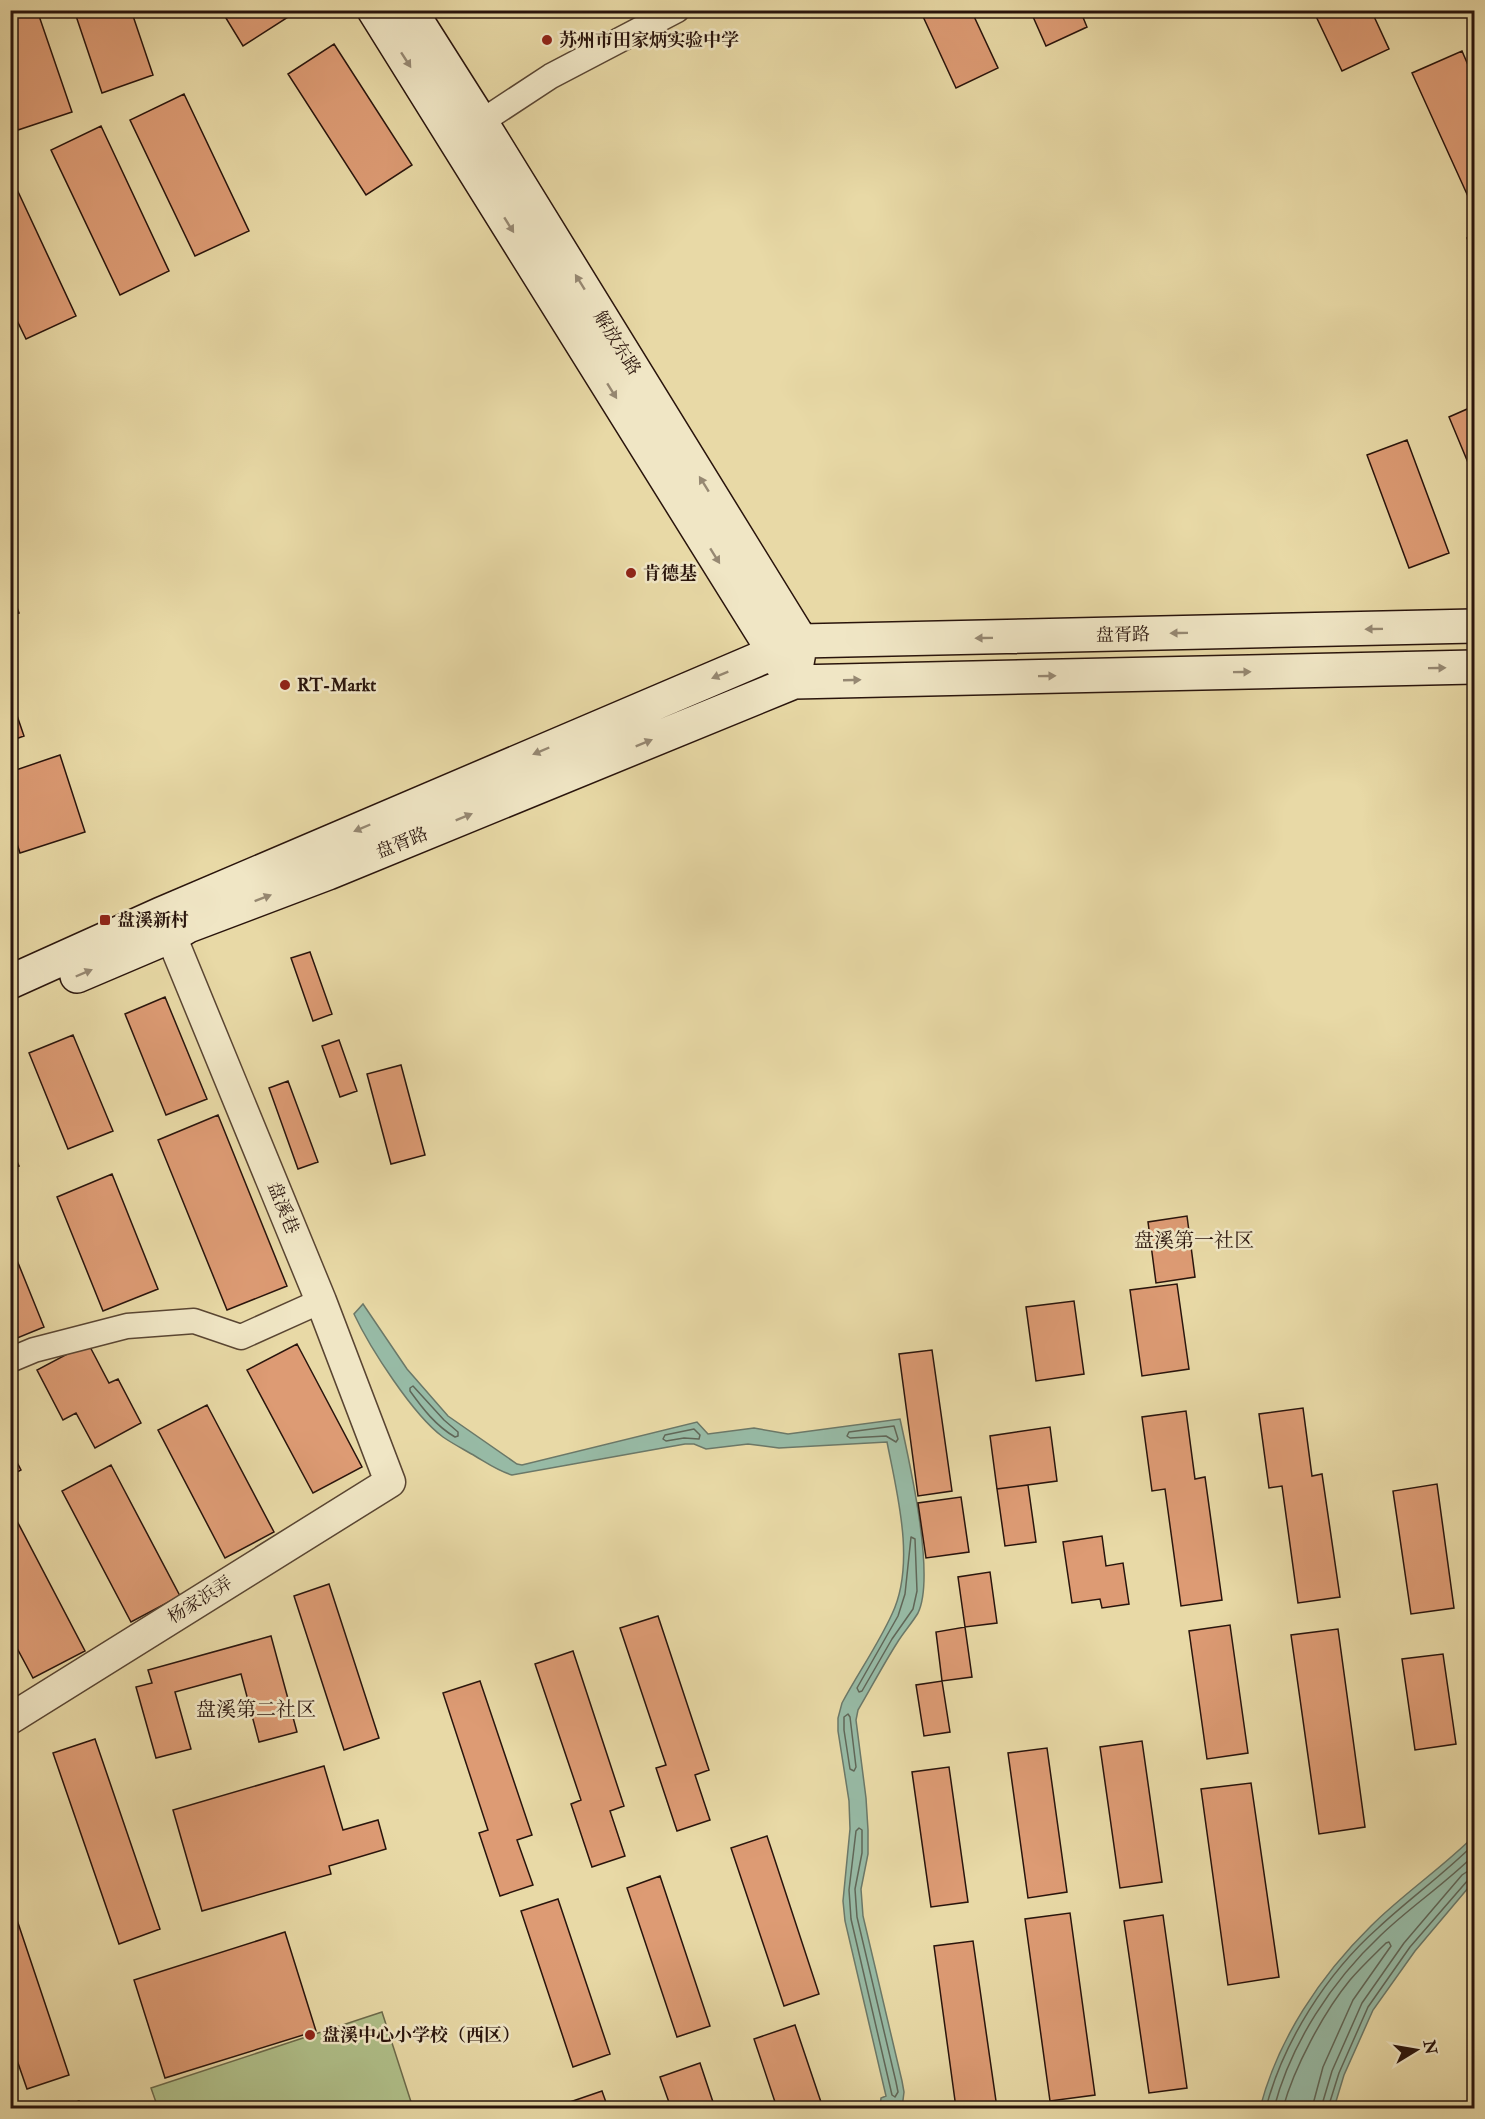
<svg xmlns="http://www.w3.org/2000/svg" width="1485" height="2119" viewBox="0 0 1485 2119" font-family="'IM FELL Double Pica','Noto Serif SC',serif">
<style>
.green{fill:#b0c08a;stroke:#6c6a4b;stroke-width:1.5}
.water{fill:#97baa5;stroke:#6b7868;stroke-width:1.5}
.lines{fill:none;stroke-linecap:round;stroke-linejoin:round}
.shore{stroke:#606758;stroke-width:1.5}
.building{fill:#dd9b74;stroke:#29140c;stroke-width:1.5}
.minor-casing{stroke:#594532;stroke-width:27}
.tertiary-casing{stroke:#594532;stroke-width:33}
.secondary-casing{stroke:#29140c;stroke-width:36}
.minor{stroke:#f0e6c5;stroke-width:24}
.tertiary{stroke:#f0e6c5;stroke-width:30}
.secondary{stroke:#f0e6c5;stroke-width:33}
.oneway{fill:#968872}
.poi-dot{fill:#8f2418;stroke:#f0e6c5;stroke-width:2}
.labels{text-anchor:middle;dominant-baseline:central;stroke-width:5;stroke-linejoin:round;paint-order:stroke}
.poi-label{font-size:18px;font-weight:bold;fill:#29140c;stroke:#f0e6c5;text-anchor:start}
.street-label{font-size:18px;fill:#29140c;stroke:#f0e6c5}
.neighbourhood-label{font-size:20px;fill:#29140c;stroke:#f0e6c5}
</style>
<rect width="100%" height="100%" fill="#e8d9a6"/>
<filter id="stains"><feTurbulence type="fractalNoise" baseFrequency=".00333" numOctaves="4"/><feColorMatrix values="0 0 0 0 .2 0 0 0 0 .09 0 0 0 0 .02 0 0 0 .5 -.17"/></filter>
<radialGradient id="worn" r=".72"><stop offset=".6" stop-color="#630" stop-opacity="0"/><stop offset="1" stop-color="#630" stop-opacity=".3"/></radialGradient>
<path class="green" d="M 382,2012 L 413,2108 L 158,2108 L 151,2088 Z"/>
<path class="water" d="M 363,1304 L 407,1369 L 448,1416 L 517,1464 L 522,1465 L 697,1422 L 708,1434 L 754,1428 L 788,1434 L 900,1419 C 909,1460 936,1576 918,1613 C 912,1623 903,1633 897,1643 C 883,1665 871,1688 858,1710 L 856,1720 L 866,1798 L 868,1830 L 868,1854 L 861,1889 L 863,1916 L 902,2081 L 904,2092 L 902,2108 L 880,2108 L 881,2098 L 886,2096 L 845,1921 L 843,1901 L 850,1829 L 849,1801 L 838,1731 L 838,1718 L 842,1703 C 858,1673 878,1645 892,1614 C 916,1564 897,1493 887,1442 L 779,1448 L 748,1444 L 706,1449 L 694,1444 L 685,1444 L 512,1475 C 498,1471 487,1463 475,1456 C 465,1450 453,1444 443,1437 C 413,1415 370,1348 354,1314 Z
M 1474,1836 L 1474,1881 L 1415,1951 L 1373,2010 L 1344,2075 L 1334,2108 L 1260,2108 C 1278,2039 1320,1976 1371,1926 C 1403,1894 1442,1868 1474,1836 Z"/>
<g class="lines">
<path class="shore" d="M 413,1386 L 444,1420 L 458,1432 L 458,1436 L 455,1437 C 436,1426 423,1409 410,1391 L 410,1388 Z
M 894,1426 L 898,1439 L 896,1442 L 886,1436 L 850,1438 L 847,1436 L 849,1432 Z
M 694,1429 L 700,1435 L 699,1439 L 684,1438 L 666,1441 L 663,1439 L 665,1435 Z
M 911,1537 L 915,1539 L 917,1591 L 913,1609 L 892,1639 L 862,1691 L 859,1692 L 857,1688 L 898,1616 L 905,1594 Z
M 848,1714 L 850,1717 L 856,1767 L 854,1771 L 850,1769 L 844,1730 L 844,1717 Z
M 859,1828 L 862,1830 L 862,1853 L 855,1889 L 857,1917 L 896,2082 L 898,2092 L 895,2097 L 892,2095 L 851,1919 L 849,1890 L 856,1831 Z
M 1266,2108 C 1283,2042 1327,1973 1378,1928 C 1409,1899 1444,1874 1474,1844
M 1274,2108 C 1291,2043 1332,1981 1381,1935 C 1410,1907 1445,1884 1474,1855
M 1283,2108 C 1294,2068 1323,2013 1350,1980 C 1361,1967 1374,1955 1386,1943 L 1389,1942 L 1391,1946 L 1353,2000 L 1323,2067 L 1312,2108
M 1321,2108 L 1332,2071 L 1362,2003 L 1404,1943 L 1462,1875 L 1468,1871 L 1474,1870
M 1328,2108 L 1339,2073 L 1368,2007 L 1410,1947 L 1468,1880 L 1474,1878"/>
</g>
<path class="building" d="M 10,10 L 37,10 L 72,112 L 18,130 L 10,108 Z
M 74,10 L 131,10 L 153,75 L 102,93 Z
M 221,10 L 295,10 L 296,12 L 243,46 Z
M 920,10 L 971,10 L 998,68 L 956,88 Z
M 1030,10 L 1080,10 L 1087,27 L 1046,46 Z
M 1313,10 L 1371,10 L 1389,49 L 1342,71 Z
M 334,44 L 412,165 L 366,195 L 288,74 Z
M 1462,51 L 1474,79 L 1474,201 L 1471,203 L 1412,73 Z
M 184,94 L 249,231 L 195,256 L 130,120 Z
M 101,126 L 169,271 L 120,295 L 51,150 Z
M 14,183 L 76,316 L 26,339 L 10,306 L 10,185 Z
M 1474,235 L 1474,256 L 1467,238 Z
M 1474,406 L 1474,477 L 1449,417 Z
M 1407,440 L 1449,553 L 1409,568 L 1367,455 Z
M 10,588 L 19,613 L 10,616 Z
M 10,695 L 24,736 L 10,741 Z
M 60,755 L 85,832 L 20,853 L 10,823 L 10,772 Z
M 310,952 L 332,1014 L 313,1021 L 291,958 Z
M 165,997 L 207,1099 L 166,1115 L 125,1014 Z
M 73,1035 L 113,1131 L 68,1149 L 29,1053 Z
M 339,1040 L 357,1091 L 340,1097 L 322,1046 Z
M 401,1065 L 425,1155 L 391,1164 L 367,1074 Z
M 288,1081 L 318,1162 L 298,1169 L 269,1088 Z
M 218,1115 L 287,1286 L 227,1310 L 158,1140 Z
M 10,1145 L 19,1166 L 10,1169 Z
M 112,1174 L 158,1289 L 103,1311 L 57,1197 Z
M 1187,1216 L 1195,1277 L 1156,1283 L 1148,1222 Z
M 10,1243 L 44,1327 L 10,1341 Z
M 1177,1284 L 1189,1369 L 1142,1376 L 1130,1290 Z
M 1074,1301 L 1084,1374 L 1036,1381 L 1026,1307 Z
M 88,1343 L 109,1383 L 118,1379 L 141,1423 L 95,1448 L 76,1413 L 63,1420 L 37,1370 Z
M 297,1344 L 362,1467 L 313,1493 L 247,1370 Z
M 932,1350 L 952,1491 L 918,1496 L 899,1354 Z
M 207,1405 L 274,1532 L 225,1558 L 158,1430 Z
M 1303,1408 L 1312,1476 L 1322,1474 L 1340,1597 L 1298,1603 L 1282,1486 L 1269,1488 L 1259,1414 Z
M 1186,1411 L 1195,1479 L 1205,1477 L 1222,1600 L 1181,1606 L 1165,1489 L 1152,1491 L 1142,1417 Z
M 1050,1427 L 1057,1481 L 997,1489 L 990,1436 Z
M 10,1449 L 21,1470 L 10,1476 Z
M 111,1465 L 180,1596 L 131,1622 L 62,1491 Z
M 1437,1484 L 1454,1608 L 1411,1614 L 1393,1491 Z
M 1028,1485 L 1036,1542 L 1005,1546 L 997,1489 Z
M 961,1497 L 969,1552 L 926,1558 L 918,1503 Z
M 17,1521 L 85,1651 L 33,1678 L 10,1635 L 10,1524 Z
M 1102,1536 L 1106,1566 L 1123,1563 L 1129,1604 L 1102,1608 L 1100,1599 L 1072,1603 L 1063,1542 Z
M 990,1572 L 997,1623 L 965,1627 L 958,1577 Z
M 329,1584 L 379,1738 L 344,1750 L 294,1596 Z
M 658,1616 L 709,1770 L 695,1775 L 710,1820 L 677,1831 L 656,1768 L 666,1765 L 620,1628 Z
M 1230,1625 L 1248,1753 L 1207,1759 L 1189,1631 Z
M 965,1627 L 972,1677 L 942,1681 L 936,1632 Z
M 1338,1629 L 1365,1827 L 1319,1834 L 1291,1635 Z
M 271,1636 L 297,1732 L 259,1742 L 241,1674 L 175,1692 L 191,1749 L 156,1758 L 136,1687 L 152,1683 L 148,1670 Z
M 573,1651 L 624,1806 L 610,1811 L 625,1856 L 592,1867 L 571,1804 L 581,1800 L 535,1664 Z
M 1443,1654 L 1456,1744 L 1415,1750 L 1402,1659 Z
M 480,1681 L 532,1835 L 517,1840 L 533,1885 L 500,1896 L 479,1833 L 488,1830 L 443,1693 Z
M 942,1681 L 950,1732 L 924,1736 L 916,1685 Z
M 95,1739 L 160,1929 L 119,1944 L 53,1753 Z
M 1142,1741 L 1162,1882 L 1120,1888 L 1100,1747 Z
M 1047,1748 L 1067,1892 L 1028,1898 L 1008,1753 Z
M 324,1766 L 343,1830 L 378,1820 L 386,1849 L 329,1866 L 331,1874 L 202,1911 L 173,1810 Z
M 949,1767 L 968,1902 L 931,1907 L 912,1772 Z
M 1251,1783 L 1279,1977 L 1228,1985 L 1201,1789 Z
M 767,1836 L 819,1994 L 784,2006 L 731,1848 Z
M 660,1876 L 710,2026 L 677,2037 L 627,1888 Z
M 558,1899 L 610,2054 L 573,2067 L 521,1911 Z
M 1070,1913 L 1095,2095 L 1050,2101 L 1025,1919 Z
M 15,1914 L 69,2075 L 27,2089 L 10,2040 L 10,1915 Z
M 1163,1915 L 1187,2088 L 1149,2093 L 1124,1921 Z
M 285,1932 L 316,2031 L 165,2078 L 134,1980 Z
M 973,1941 L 997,2108 L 956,2108 L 934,1946 Z
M 795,2025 L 823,2108 L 777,2108 L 754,2039 Z
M 700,2063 L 715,2108 L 671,2108 L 660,2077 Z
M 602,2091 L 608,2108 L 565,2108 L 564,2104 Z
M 79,2101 L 82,2108 L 59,2108 Z"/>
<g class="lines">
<g class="minor-casing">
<path id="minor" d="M 481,122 L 551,76 L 677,10
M 10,1360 L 34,1350 L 127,1326 L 194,1321 L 241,1337 L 321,1301"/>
</g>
<g class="tertiary-casing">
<path id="tertiary" d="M 10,1719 L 390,1482 L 321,1301 L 171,936"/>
</g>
<g class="secondary-casing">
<path id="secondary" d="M 374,10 L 786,671
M 410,10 L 481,122 L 801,641 L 797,663
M 77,976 L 171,936 L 188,926 L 328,873 L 794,682 L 1474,667
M 10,982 L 161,914 L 801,641 L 1474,626"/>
</g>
<use href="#minor" class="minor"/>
<use href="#tertiary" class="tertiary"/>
<use href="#secondary" class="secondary"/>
</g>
<defs><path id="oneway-solid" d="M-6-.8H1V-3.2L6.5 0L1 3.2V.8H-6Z" transform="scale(1.5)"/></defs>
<g class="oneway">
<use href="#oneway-solid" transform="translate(406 60) rotate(57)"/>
<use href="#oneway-solid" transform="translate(509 225) rotate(58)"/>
<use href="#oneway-solid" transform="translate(580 282) rotate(-122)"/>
<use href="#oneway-solid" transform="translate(612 391) rotate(58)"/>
<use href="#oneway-solid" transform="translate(704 484) rotate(-122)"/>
<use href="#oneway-solid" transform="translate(715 556) rotate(58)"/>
<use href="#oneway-solid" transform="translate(1374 629) rotate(179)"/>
<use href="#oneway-solid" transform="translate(1179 633) rotate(179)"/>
<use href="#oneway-solid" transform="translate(984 638) rotate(179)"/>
<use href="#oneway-solid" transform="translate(1437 668) rotate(-1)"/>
<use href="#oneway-solid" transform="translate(1242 672) rotate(-1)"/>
<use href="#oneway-solid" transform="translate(720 675) rotate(158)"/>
<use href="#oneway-solid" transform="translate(1047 676) rotate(-1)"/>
<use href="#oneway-solid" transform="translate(852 680) rotate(-2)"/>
<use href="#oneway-solid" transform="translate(644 743) rotate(-22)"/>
<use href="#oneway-solid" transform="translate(541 751) rotate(157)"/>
<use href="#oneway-solid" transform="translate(464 817) rotate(-22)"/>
<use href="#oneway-solid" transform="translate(362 828) rotate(157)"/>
<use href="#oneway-solid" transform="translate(263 898) rotate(-21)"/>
<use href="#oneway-solid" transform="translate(84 973) rotate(-23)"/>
</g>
<g class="poi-dot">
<circle cx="547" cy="40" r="6"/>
<circle cx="631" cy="573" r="6"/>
<circle cx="285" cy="685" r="6"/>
<rect x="99" y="914" width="12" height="12" rx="3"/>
<circle cx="310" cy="2035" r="6"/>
</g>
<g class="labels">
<g class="poi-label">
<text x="559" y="40">苏州市田家炳实验中学</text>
<text x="643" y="573">肯德基</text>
<text x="297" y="685">RT-Markt</text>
<text x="117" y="920">盘溪新村</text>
<text x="322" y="2035">盘溪中心小学校（西区）</text>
</g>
<g class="street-label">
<text transform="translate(617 343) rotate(58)">解放东路</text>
<text transform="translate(1123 635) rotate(-1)">盘胥路</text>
<text transform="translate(402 843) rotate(-22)">盘胥路</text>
<text transform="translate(283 1208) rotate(68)">盘溪巷</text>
<text transform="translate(200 1600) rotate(-32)">杨家浜弄</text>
</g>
<g class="neighbourhood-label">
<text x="1194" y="1240">盘溪第一社区</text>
<text x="256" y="1709">盘溪第二社区</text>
</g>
</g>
<rect width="1485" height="2119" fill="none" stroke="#e8d9a6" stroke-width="36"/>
<rect x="12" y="12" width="1461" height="2095" fill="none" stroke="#29140c" stroke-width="3"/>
<rect x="18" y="18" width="1449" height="2083" fill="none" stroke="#29140c" stroke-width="1.5"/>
<g transform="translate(1416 2050) rotate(79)" stroke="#f0e6c5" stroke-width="4.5" paint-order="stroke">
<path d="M0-4.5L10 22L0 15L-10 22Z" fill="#29140c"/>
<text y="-9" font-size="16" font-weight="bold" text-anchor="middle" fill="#29140c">N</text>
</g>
<rect width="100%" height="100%" filter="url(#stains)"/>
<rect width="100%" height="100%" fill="url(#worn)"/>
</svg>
